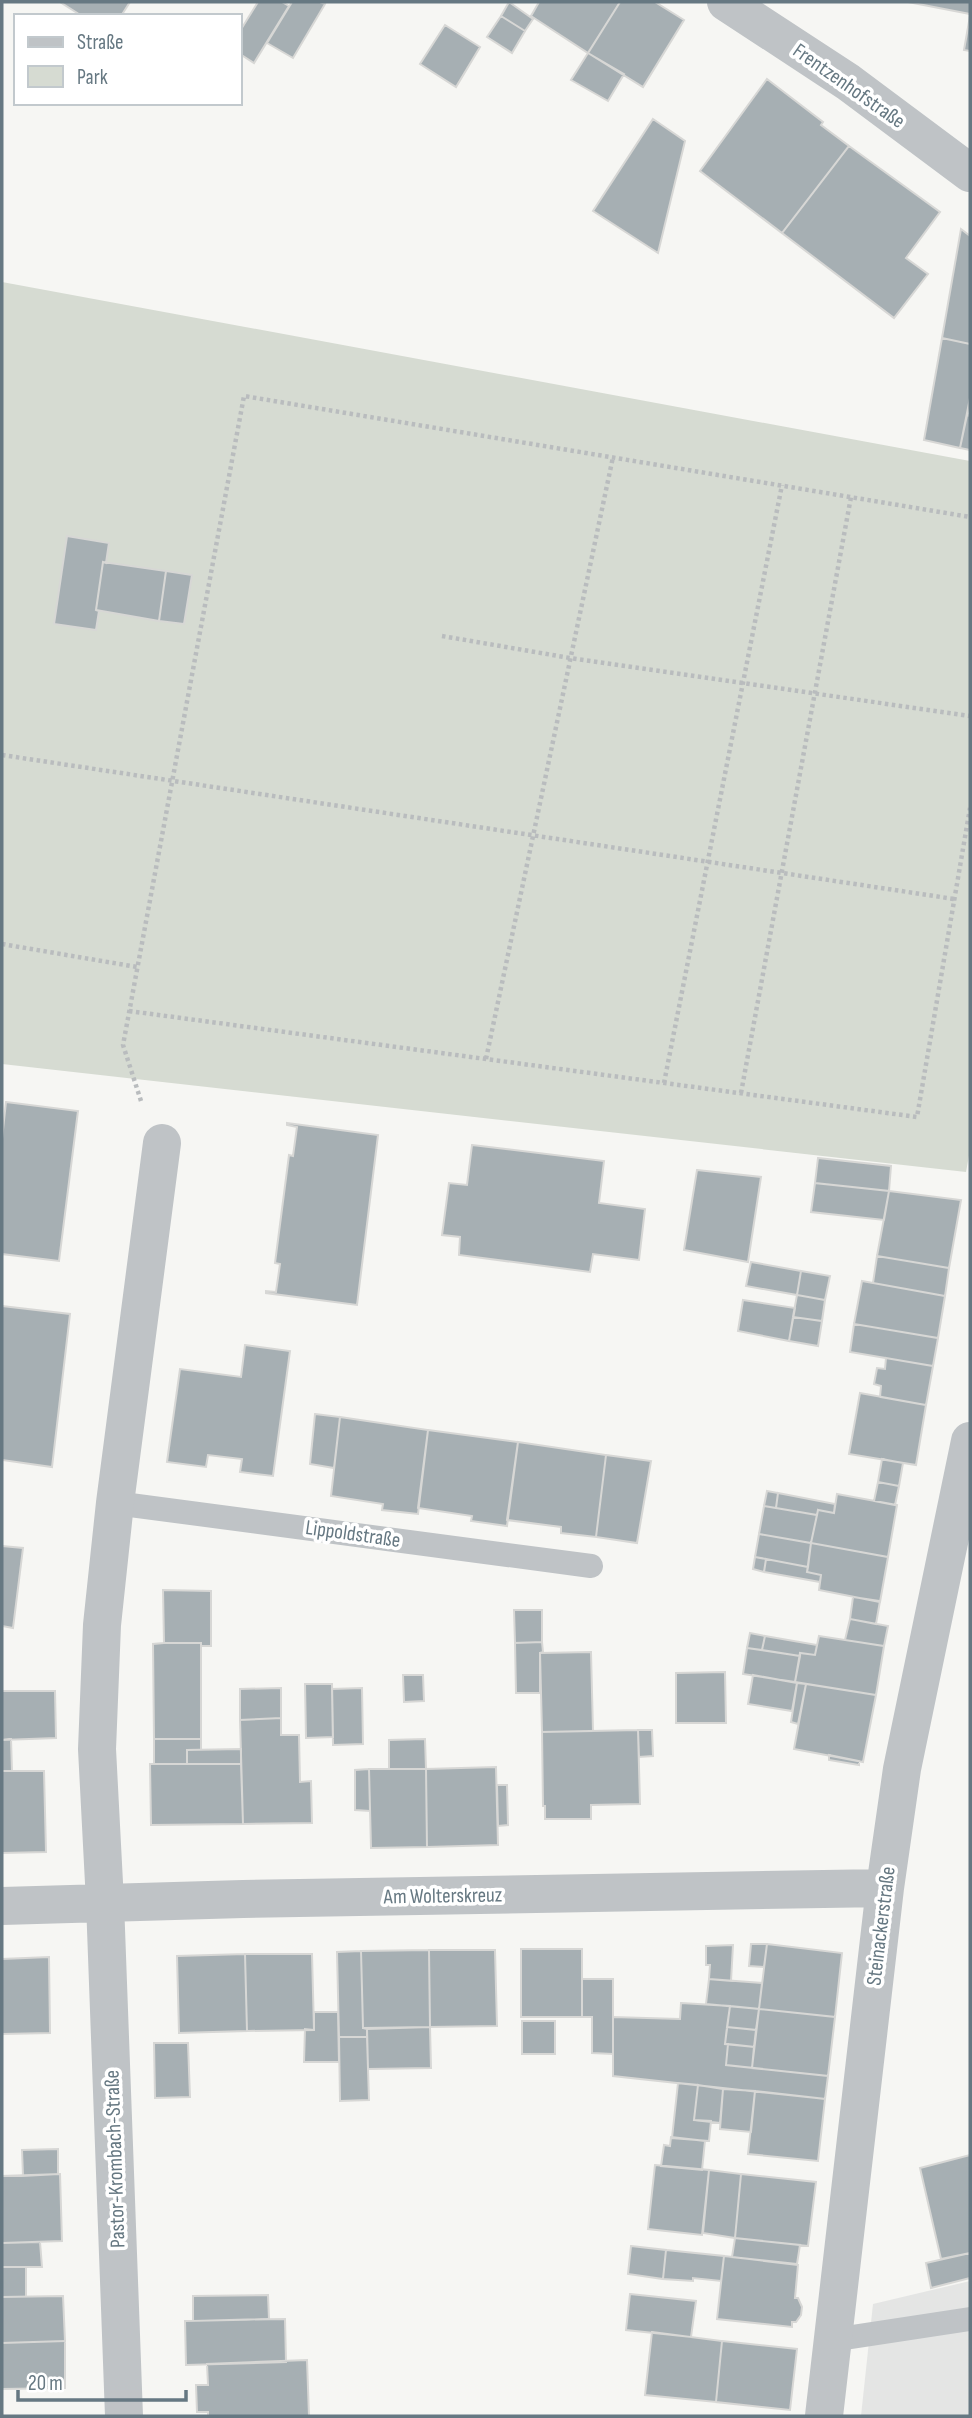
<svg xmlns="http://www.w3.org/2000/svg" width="972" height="2418" viewBox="0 0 972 2418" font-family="'Sofia Sans Condensed',sans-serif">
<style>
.built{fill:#e4e5e4}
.green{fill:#d6dbd2}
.building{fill:#a6afb3;stroke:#d7d7d5;stroke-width:2}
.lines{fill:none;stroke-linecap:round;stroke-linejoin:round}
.path{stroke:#b9bcbe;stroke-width:4.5;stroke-dasharray:3.5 3.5;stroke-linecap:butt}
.service{stroke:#bfc3c6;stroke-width:24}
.minor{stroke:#bfc3c6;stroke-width:38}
.tertiary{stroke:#bfc3c6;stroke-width:38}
.labels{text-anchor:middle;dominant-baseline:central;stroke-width:7;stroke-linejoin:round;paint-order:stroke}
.street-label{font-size:21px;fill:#667882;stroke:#fff}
</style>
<rect width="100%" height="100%" fill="#f6f6f3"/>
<path class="built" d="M 970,2281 L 970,2416 L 861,2416 L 873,2304 Z"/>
<path class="green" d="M 2,282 L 970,461 L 970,1150 L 966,1172 L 2,1064 Z"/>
<path class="building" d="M 60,2 L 130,2 L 121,16 L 82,16 Z
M 258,2 L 282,2 L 289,6 L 254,63 L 240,54 L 240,31 Z
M 292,2 L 320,2 L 325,4 L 293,58 L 267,43 Z
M 509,2 L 533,19 L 525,31 L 501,16 Z
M 539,2 L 620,2 L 588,53 L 531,16 Z
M 620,2 L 655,2 L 684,20 L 643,87 L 588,53 Z
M 908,2 L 970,2 L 970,14 Z
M 501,16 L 525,31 L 512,53 L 487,37 Z
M 970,16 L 970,51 L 964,50 Z
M 445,25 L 480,47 L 456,87 L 420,64 Z
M 588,53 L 624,74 L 608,101 L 571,80 Z
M 767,79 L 823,122 L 821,125 L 849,146 L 782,233 L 700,171 Z
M 653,119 L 685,141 L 658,253 L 593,211 Z
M 849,146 L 940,212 L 906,258 L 928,274 L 894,318 L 782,233 Z
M 961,229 L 970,236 L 970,344 L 942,338 Z
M 942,338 L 970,344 L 970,398 L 960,448 L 924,440 Z
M 967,415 L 970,416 L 970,450 L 960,448 Z
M 67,536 L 109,543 L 106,563 L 103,562 L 96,610 L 99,611 L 96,630 L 54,624 Z
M 103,562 L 166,571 L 159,621 L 96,610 Z
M 166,571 L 192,575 L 184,624 L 159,621 Z
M 6,1102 L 78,1111 L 59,1261 L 2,1254 L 2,1139 Z
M 287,1123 L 378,1135 L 357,1305 L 266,1293 L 266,1291 L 276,1292 L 280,1264 L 275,1263 L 289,1155 L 293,1156 L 297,1127 L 287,1125 Z
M 472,1145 L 604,1161 L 599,1203 L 645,1209 L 639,1260 L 593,1254 L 590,1272 L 459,1255 L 460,1237 L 442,1235 L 449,1183 L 467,1185 Z
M 818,1158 L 891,1166 L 889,1191 L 815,1183 Z
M 697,1170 L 761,1177 L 748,1262 L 684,1250 Z
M 815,1183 L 889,1191 L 884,1220 L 811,1212 Z
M 889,1191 L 961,1200 L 949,1268 L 877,1256 Z
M 877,1256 L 949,1268 L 945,1296 L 873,1283 Z
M 751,1262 L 801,1271 L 797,1295 L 746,1286 Z
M 801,1271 L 830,1276 L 825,1300 L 797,1295 Z
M 862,1281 L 945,1296 L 938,1338 L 854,1324 Z
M 797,1295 L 825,1300 L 822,1321 L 793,1317 Z
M 743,1300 L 795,1308 L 789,1341 L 738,1331 Z
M 2,1306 L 70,1314 L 52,1467 L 2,1460 Z
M 793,1317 L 822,1321 L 818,1346 L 789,1341 Z
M 854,1324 L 938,1338 L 933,1366 L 850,1352 Z
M 245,1345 L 290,1351 L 273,1476 L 240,1472 L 242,1459 L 208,1455 L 206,1467 L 167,1462 L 180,1369 L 241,1377 Z
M 886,1358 L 933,1366 L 926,1405 L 880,1397 L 881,1386 L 874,1384 L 877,1368 L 885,1369 Z
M 860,1393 L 926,1405 L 916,1465 L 849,1454 Z
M 315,1414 L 340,1417 L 334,1468 L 310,1464 Z
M 340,1417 L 428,1430 L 418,1514 L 382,1510 L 383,1504 L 331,1496 Z
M 428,1430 L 518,1442 L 507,1526 L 471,1521 L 472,1516 L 418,1508 Z
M 518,1442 L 606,1455 L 596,1537 L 561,1533 L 561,1527 L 507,1520 Z
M 606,1455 L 651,1461 L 637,1543 L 596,1537 Z
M 882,1459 L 903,1463 L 899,1486 L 878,1482 Z
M 878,1482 L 899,1486 L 895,1505 L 874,1501 Z
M 767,1491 L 778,1493 L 776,1508 L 764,1506 Z
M 778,1493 L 835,1504 L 834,1513 L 818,1510 L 817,1515 L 776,1508 Z
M 837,1494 L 897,1505 L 888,1557 L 811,1543 L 818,1510 L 834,1513 Z
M 764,1506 L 817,1515 L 811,1543 L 759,1534 Z
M 759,1534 L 811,1543 L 808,1567 L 755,1557 Z
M 811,1543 L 888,1557 L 880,1602 L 819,1590 L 821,1575 L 807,1572 Z
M 2,1546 L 23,1548 L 13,1628 L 2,1626 Z
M 755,1557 L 766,1559 L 764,1572 L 753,1569 Z
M 766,1559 L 808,1567 L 807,1572 L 821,1575 L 820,1582 L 764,1572 Z
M 163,1590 L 211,1591 L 211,1646 L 201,1646 L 201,1643 L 164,1643 Z
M 853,1597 L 880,1601 L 876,1624 L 850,1619 Z
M 514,1610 L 542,1610 L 542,1642 L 515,1643 Z
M 850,1619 L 888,1626 L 884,1646 L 845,1640 Z
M 750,1633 L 765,1636 L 762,1650 L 747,1648 Z
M 765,1636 L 817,1645 L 815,1655 L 800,1653 L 800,1656 L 762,1650 Z
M 819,1636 L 884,1646 L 876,1695 L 795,1682 L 800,1653 L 815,1655 Z
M 542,1642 L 543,1652 L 540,1653 L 540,1693 L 516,1693 L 515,1643 Z
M 164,1643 L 201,1643 L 201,1739 L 154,1739 L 153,1644 Z
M 747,1648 L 800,1656 L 795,1682 L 743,1674 Z
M 591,1652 L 593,1731 L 542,1732 L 540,1653 Z
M 725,1672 L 726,1723 L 676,1723 L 676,1673 Z
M 403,1675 L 423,1675 L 424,1701 L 404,1702 Z
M 753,1675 L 797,1683 L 792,1711 L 748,1704 Z
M 797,1683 L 806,1684 L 798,1724 L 791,1722 Z
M 305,1684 L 332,1684 L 333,1737 L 306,1738 Z
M 806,1684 L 876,1695 L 863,1762 L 794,1749 Z
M 281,1688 L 281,1718 L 240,1720 L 240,1689 Z
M 362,1688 L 363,1744 L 333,1745 L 332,1689 Z
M 2,1691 L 55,1691 L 56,1738 L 2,1740 Z
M 281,1718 L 281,1735 L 299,1735 L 300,1782 L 311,1781 L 312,1823 L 243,1824 L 240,1720 Z
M 638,1730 L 640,1804 L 591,1805 L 591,1819 L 545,1819 L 545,1806 L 543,1806 L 542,1732 Z
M 638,1730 L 652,1730 L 653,1756 L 639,1757 Z
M 11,1739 L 12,1771 L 2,1771 L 2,1740 Z
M 154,1739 L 201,1739 L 201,1750 L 187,1750 L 187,1764 L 154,1764 Z
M 425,1739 L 426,1769 L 389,1769 L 389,1740 Z
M 241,1749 L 241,1764 L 187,1764 L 187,1750 Z
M 829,1755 L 859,1761 L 859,1765 L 829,1760 Z
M 150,1764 L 241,1764 L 243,1824 L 151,1825 Z
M 496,1767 L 498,1845 L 427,1847 L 426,1769 Z
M 369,1769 L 370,1811 L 355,1810 L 355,1770 Z
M 369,1769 L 426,1769 L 427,1847 L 371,1848 Z
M 2,1771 L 44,1771 L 46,1852 L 2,1853 Z
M 497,1785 L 507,1785 L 508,1825 L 498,1826 Z
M 751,1944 L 767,1944 L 764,1967 L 749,1966 Z
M 767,1944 L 842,1953 L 835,2017 L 759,2009 Z
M 733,1945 L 731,1981 L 709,1979 L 710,1965 L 706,1965 L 706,1946 Z
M 521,1949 L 582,1949 L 582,2017 L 521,2017 Z
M 429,1950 L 495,1950 L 497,2026 L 430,2027 Z
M 429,1950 L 430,2027 L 363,2028 L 361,1951 Z
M 361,1951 L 363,2028 L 367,2029 L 367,2037 L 339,2037 L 337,1952 Z
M 245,1954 L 247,2031 L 179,2033 L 177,1956 Z
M 245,1954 L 312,1954 L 314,2030 L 247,2031 Z
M 49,1957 L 50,2033 L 2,2034 L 2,1959 Z
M 582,1979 L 613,1979 L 613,2054 L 592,2053 L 592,2017 L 582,2017 Z
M 709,1979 L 762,1983 L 759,2009 L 706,2004 Z
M 681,2003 L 730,2006 L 725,2044 L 728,2044 L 726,2065 L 828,2076 L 825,2099 L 613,2076 L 613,2017 L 680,2019 Z
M 730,2006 L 759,2009 L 756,2030 L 727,2027 Z
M 759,2009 L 835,2017 L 828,2076 L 752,2068 Z
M 314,2012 L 338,2012 L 339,2062 L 304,2062 L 305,2029 L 314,2030 Z
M 522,2021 L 555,2021 L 555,2054 L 522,2054 Z
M 430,2027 L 431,2068 L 368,2069 L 367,2029 Z
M 727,2027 L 756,2030 L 754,2047 L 725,2044 Z
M 339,2037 L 367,2037 L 369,2100 L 340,2101 Z
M 154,2043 L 188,2043 L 190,2097 L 155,2098 Z
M 728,2044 L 754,2047 L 752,2068 L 726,2065 Z
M 678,2083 L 698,2085 L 694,2120 L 711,2121 L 709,2141 L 672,2138 Z
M 698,2085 L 723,2089 L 720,2123 L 694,2120 Z
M 723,2089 L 755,2091 L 751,2132 L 720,2129 Z
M 755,2091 L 825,2099 L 818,2161 L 748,2154 Z
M 671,2137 L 705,2141 L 702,2170 L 661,2166 L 664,2145 L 670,2146 Z
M 58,2149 L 58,2174 L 23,2176 L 22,2150 Z
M 970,2155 L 970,2253 L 941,2259 L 920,2168 Z
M 655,2165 L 709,2170 L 702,2235 L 648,2229 Z
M 709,2170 L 741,2174 L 735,2238 L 703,2233 Z
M 60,2174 L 62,2241 L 2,2243 L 2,2176 Z
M 741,2174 L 816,2182 L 808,2246 L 735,2238 Z
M 735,2238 L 800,2245 L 797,2264 L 732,2257 Z
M 40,2242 L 42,2267 L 2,2267 L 2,2243 Z
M 631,2246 L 666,2250 L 663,2279 L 628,2274 Z
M 666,2250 L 724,2256 L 721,2281 L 693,2278 L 693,2281 L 663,2279 Z
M 970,2253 L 970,2278 L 931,2288 L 926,2263 Z
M 724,2256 L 798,2265 L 795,2298 L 798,2298 L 802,2307 L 801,2315 L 796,2322 L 792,2322 L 792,2327 L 717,2319 Z
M 2,2267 L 26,2267 L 26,2297 L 2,2297 Z
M 630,2294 L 696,2301 L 691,2337 L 626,2330 Z
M 268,2295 L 269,2319 L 193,2321 L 193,2296 Z
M 63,2296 L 65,2341 L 2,2343 L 2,2297 Z
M 285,2319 L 286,2362 L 186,2365 L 185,2321 Z
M 652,2332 L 722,2341 L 716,2402 L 645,2395 Z
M 65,2341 L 65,2388 L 2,2389 L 2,2343 Z
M 722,2341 L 797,2349 L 790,2410 L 716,2402 Z
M 307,2360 L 309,2416 L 208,2416 L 208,2412 L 197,2412 L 196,2385 L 208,2385 L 207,2364 Z"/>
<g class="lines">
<path class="path" d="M 442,636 L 570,658 L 970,716
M 2,755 L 954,899
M 2,944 L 137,967
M 129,1011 L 917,1117 L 970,808
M 486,1059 L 613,457
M 664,1083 L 782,485
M 741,1093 L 851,497
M 141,1101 L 123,1045 L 244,396 L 970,517"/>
<path class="service" d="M 115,1503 L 591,1566
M 832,2340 L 970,2319"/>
<path class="minor" d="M 2,1906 L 243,1899 L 885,1888
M 124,2416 L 105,1902 L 97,1749 L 102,1625 L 115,1503 L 162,1143
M 824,2416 L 885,1888 L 902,1769 L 970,1441"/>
<path class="tertiary" d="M 726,2 L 848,82 L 970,173"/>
</g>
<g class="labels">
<g class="street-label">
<text transform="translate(849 86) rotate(35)">Frentzenhofstraße</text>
<text transform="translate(353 1534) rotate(8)">Lippoldstraße</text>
<text transform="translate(443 1896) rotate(-1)">Am Wolterskreuz</text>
<text transform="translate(881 1926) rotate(-83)">Steinackerstraße</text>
<text transform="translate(115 2159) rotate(-92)">Pastor-Krombach-Straße</text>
</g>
</g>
<rect width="972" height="2418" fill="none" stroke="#667882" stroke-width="7"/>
<rect x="14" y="14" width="228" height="91" fill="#ffffff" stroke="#c2c9cd" stroke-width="2"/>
<rect x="28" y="37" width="35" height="10" fill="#bfc3c6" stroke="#c2c9cd" stroke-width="2"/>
<text x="77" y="49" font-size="21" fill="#667882">Straße</text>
<rect x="28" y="66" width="35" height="21" fill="#d6dbd2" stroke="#c2c9cd" stroke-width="2"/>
<text x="77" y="84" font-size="21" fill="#667882">Park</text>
<path d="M18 2390v10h168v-10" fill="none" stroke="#667882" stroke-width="3.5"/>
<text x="28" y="2390" font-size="21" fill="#667882" stroke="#ffffff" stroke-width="5" paint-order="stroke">20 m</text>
</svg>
